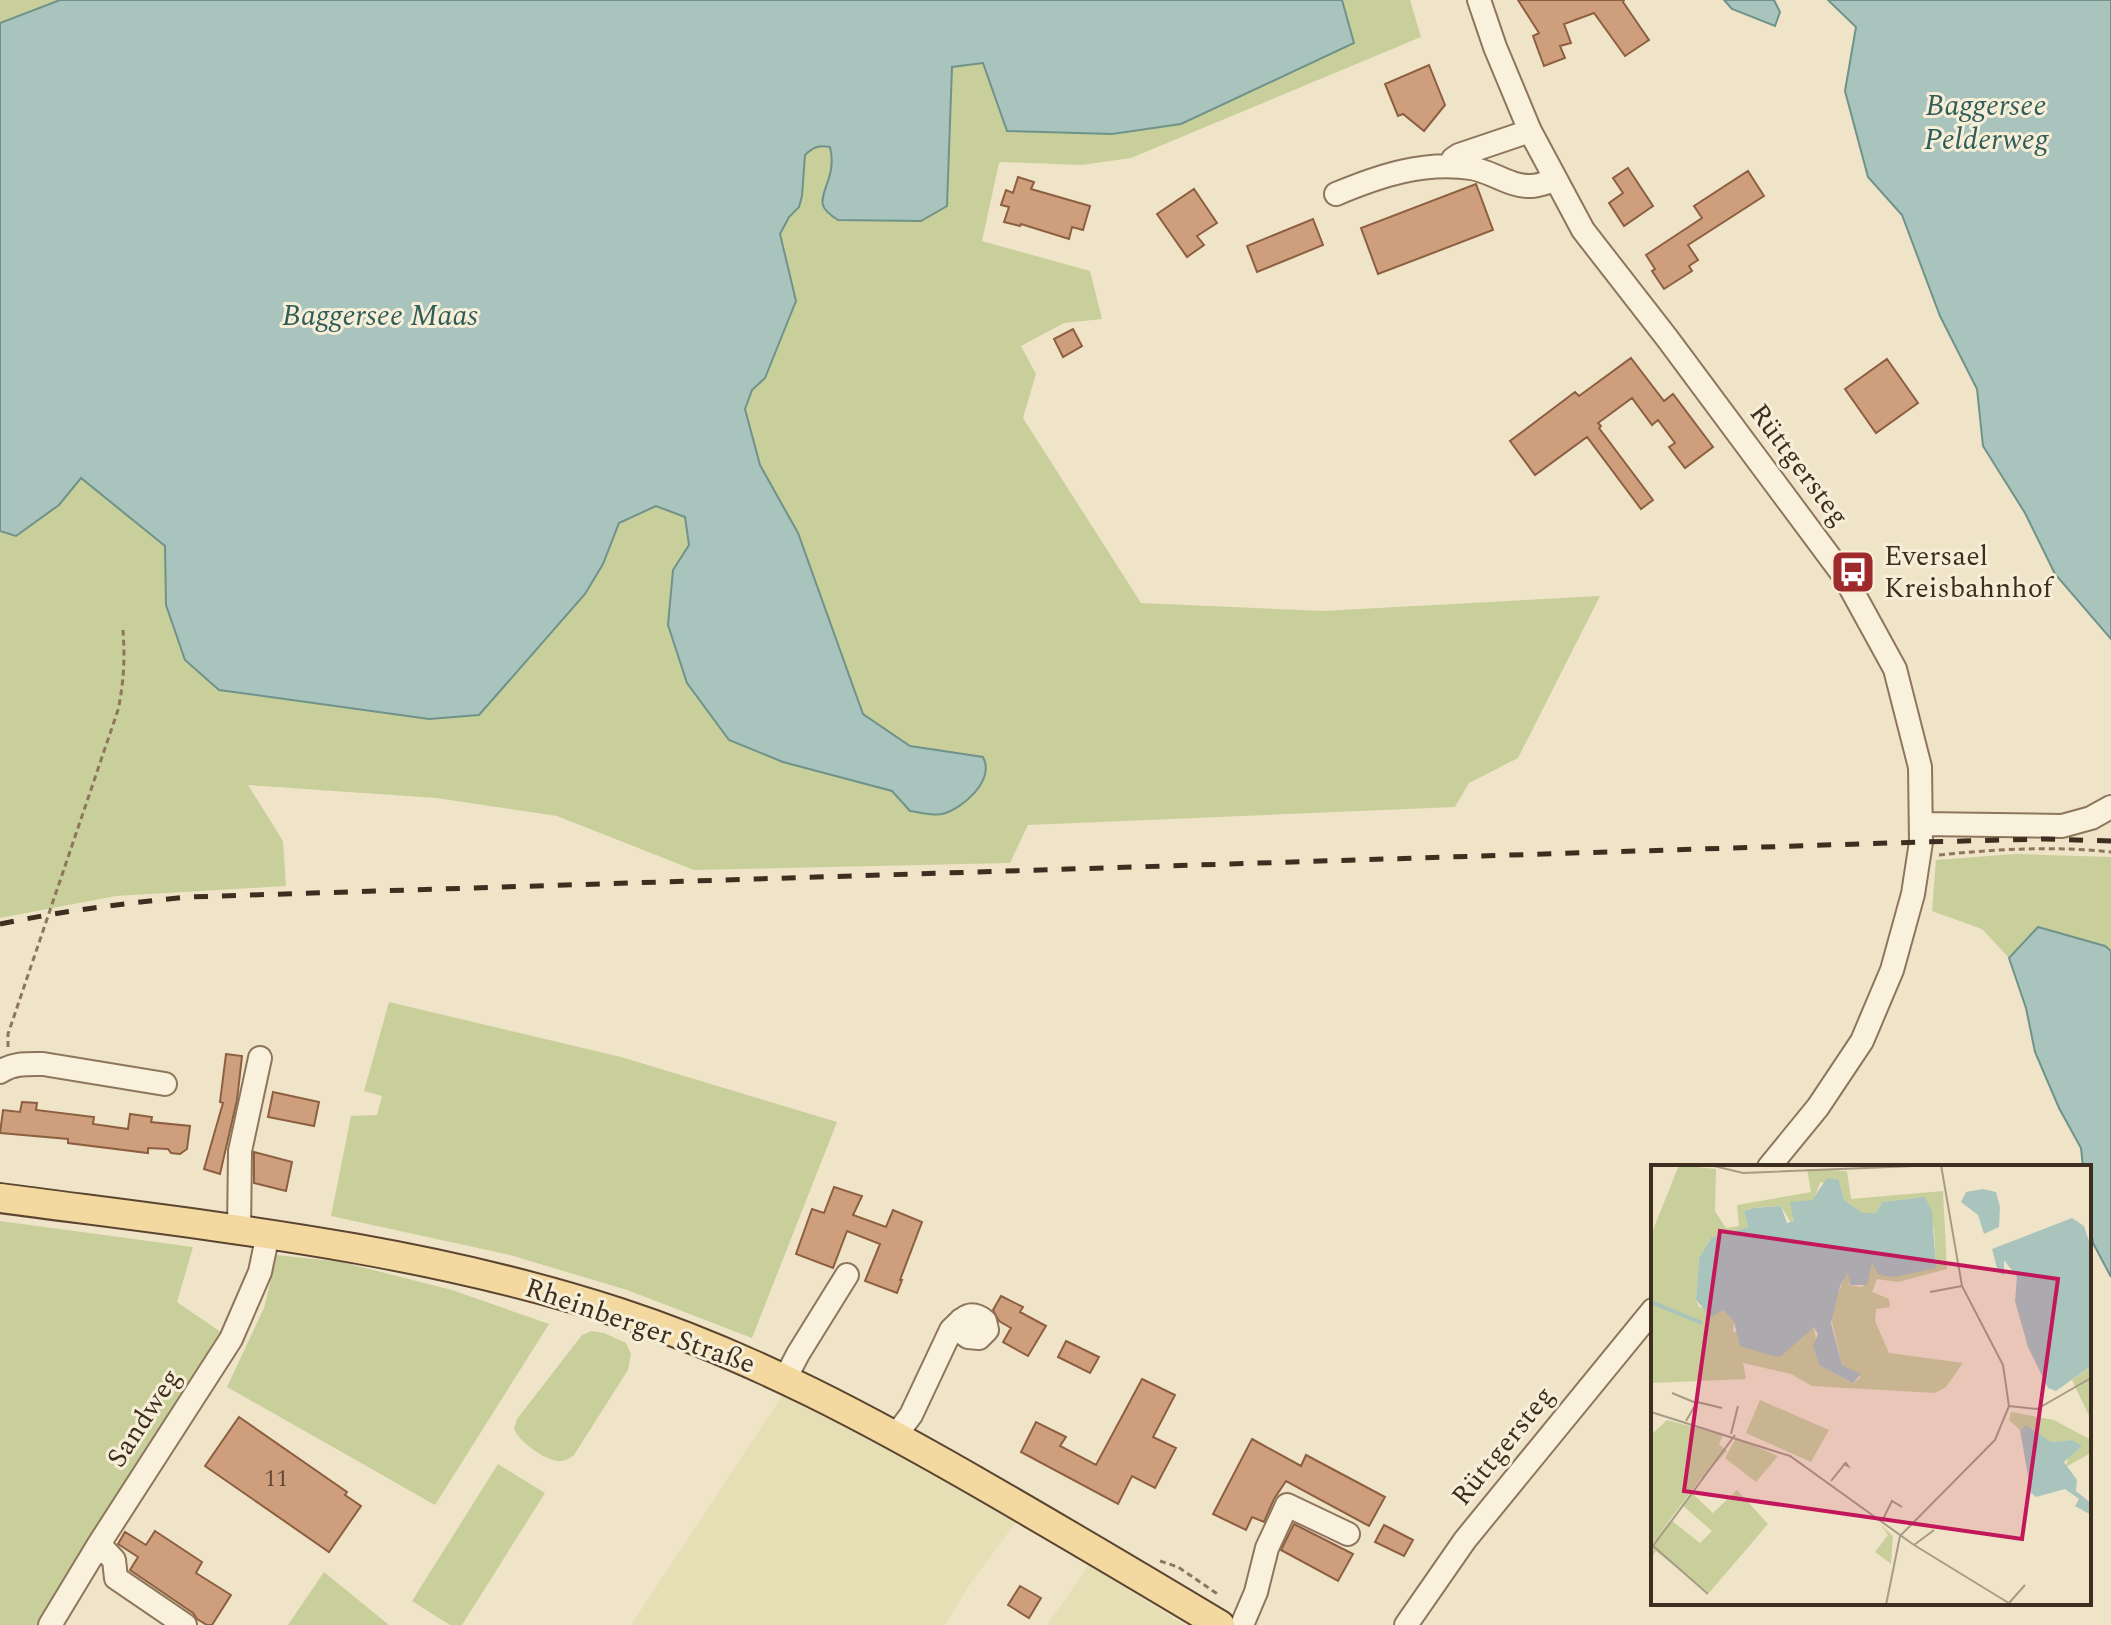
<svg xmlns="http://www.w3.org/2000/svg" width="2111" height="1625" viewBox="0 0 2111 1625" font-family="Spectral,serif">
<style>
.farmland{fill:#e6deb5}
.green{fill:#c9cf9b}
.water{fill:#a9c4bc;stroke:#6f938a;stroke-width:2}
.building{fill:#cf9f7d;stroke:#8d5f41;stroke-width:2}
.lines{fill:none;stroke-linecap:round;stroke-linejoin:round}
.minor-casing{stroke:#8d765c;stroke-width:26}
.major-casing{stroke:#5b4430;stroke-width:32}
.path{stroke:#8d765c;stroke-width:3;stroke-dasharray:6 4;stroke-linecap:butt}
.minor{stroke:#faf1dc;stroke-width:22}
.major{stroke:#f3d9a0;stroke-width:28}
.rail{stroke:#3d2e20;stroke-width:5;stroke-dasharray:14 14;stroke-linecap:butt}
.labels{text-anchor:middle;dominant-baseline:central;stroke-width:6;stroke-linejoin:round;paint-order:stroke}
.number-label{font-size:24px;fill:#624a37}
.street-label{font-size:28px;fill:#3d2e20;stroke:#f7eed8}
.poi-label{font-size:28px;fill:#3d2e20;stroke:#f7eed8;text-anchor:start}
.water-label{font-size:30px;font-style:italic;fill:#2f5d5a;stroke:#f7eed8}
.inset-river{fill:none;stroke:#a9c4bc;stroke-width:4}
.inset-road{fill:none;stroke:#a89b85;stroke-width:2}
.view{fill:#c2185b;fill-opacity:0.15;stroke:#c2185b;stroke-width:4}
.inset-edge{fill:none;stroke:#3d2e20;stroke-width:4}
</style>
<rect width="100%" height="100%" fill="#f0e4c8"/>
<path class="farmland" d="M 784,1393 L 899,1449 L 1017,1521 L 970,1584 L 945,1625 L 631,1625 Z
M 1089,1565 L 1185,1625 L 1047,1625 Z"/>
<path class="green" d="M 0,0 L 60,0 L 0,23 Z
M 1342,0 L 1410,0 L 1421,37 L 1131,158 L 1082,165 L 1001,162 L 999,163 L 982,241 L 1090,271 L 1102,319 L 1064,323 L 1021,346 L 1036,374 L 1023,418 L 1141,603 L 1323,611 L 1600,596 L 1518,758 L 1469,783 L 1455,807 L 1028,825 L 1010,863 L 694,870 L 557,816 L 436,798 L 248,785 L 283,841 L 286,886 L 116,896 L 0,918 L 0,531 L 16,536 L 59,505 L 81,478 L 165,546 L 166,605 L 185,660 L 219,690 L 603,564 L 619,523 L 656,506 L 685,517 L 689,546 L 673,571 L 729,740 L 783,762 L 892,791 L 910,811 L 910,746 L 863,714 L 798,533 L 760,465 L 745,409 L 752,390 L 765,378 L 796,301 L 780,234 L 789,217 L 799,207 L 802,196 L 805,155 C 813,147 819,145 830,147 C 834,166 828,181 821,198 L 852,220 L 874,219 L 947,206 L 952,67 L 983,62 L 1354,43 Z
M 2016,854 L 2111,857 L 2111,951 L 2105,946 L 2038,927 L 2009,958 L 1982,929 L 1932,911 L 1936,860 Z
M 389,1002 L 621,1057 L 837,1122 L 752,1338 L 627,1290 L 510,1255 L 331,1216 L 351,1116 L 377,1115 L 382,1096 L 364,1091 Z
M 0,1221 L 193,1247 L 177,1302 L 231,1339 L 83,1548 L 38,1625 L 0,1625 Z
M 277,1255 L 342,1262 L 452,1290 L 549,1324 L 435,1505 L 227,1387 L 264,1308 Z
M 592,1331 L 604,1333 L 626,1343 L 631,1354 L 628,1370 L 574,1455 C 572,1457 565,1461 562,1461 C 548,1463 519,1442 514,1429 L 517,1419 L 582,1335 Z
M 498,1464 L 545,1493 L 462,1625 L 450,1625 L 412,1601 Z
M 324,1572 L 389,1625 L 288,1625 Z"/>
<path class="water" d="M 60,0 L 1342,0 L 1354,43 L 1181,124 L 1112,134 L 1007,131 L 983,63 L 952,67 L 947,206 L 921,221 L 838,220 C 817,207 821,201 828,181 C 832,170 833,159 830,147 C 819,145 813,147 805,155 L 802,196 L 799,207 L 789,217 L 780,234 L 796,301 L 765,378 L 752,390 L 745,409 L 760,465 L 798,533 L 863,714 L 910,746 L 983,757 C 995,780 964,808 942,814 C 933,816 919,812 910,811 L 892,791 L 783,762 L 729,740 L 687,683 L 668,625 L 673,570 L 689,545 L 685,517 L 656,506 L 619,523 L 603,564 L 585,594 L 479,715 L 429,719 L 219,690 L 185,660 L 166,605 L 165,546 L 81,478 L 59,505 L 16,536 L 0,531 L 0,23 Z
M 1724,0 L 1774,0 L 1780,12 L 1775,26 L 1732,9 Z
M 1828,0 L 2111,0 L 2111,639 L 2055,574 L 2025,513 L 1983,446 L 1977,389 L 1940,316 L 1902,215 L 1868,177 L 1845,91 L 1856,27 Z
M 2038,927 L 2105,946 L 2111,951 L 2111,1277 L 2093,1243 L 2089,1220 L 2089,1167 L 2083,1167 L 2081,1148 L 2059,1108 L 2035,1052 L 2026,1008 L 2009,958 Z"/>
<path class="building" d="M 1518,0 L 1624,0 L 1623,2 L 1649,40 L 1625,56 L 1594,13 L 1564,24 L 1571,43 L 1560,46 L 1565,58 L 1544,66 L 1533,36 L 1539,33 Z
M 1429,65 L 1445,105 L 1424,131 L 1403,114 L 1398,116 L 1385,84 Z
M 1628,168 L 1653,206 L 1624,226 L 1609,203 L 1623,193 L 1613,178 Z
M 1748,171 L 1764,196 L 1688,245 L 1698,260 L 1689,266 L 1692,271 L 1664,289 L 1652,271 L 1655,269 L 1646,255 L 1702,218 L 1694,206 Z
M 1018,177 L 1034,182 L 1031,189 L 1090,206 L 1083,230 L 1072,227 L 1069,239 L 1021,224 L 1020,226 L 1004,222 L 1009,207 L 1001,205 L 1006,190 L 1013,193 Z
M 1476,184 L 1493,230 L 1378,274 L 1361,228 Z
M 1194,189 L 1217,223 L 1197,236 L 1204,245 L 1187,257 L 1157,214 Z
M 1313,219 L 1323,245 L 1257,272 L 1247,246 Z
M 1073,329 L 1082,346 L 1063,357 L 1054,339 Z
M 1631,358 L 1664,401 L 1673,394 L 1713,447 L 1685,468 L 1669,447 L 1675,443 L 1658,420 L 1652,425 L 1632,398 L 1598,423 L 1601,426 L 1599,428 L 1653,500 L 1641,509 L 1587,437 L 1535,475 L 1510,441 L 1575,392 L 1579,396 Z
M 1887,359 L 1918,403 L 1876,433 L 1845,389 Z
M 226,1054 L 242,1056 L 237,1100 L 220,1174 L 204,1169 L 223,1103 L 220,1102 Z
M 273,1092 L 319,1102 L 314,1126 L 268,1117 Z
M 22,1102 L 37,1103 L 36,1110 L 94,1117 L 93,1124 L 128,1129 L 130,1114 L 152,1117 L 151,1122 L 190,1126 L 187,1149 L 180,1154 L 171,1153 L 168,1149 L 148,1148 L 148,1153 L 68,1143 L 68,1139 L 0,1133 L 3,1110 L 20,1112 Z
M 254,1152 L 292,1162 L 286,1191 L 254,1183 Z
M 834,1187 L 862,1196 L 853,1215 L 886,1227 L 893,1210 L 922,1222 L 900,1280 L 902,1280 L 897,1293 L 865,1281 L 880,1244 L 847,1231 L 833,1268 L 796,1254 L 812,1209 L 824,1213 Z
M 1001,1296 L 1023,1307 L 1020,1312 L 1046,1326 L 1028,1356 L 1003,1342 L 1011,1328 L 999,1321 L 993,1310 Z
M 1066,1341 L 1099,1357 L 1090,1373 L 1058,1357 Z
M 1142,1379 L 1175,1395 L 1153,1437 L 1176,1448 L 1155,1488 L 1132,1476 L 1118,1504 L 1021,1452 L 1036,1422 L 1066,1437 L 1060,1446 L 1096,1465 Z
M 239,1417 L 347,1492 L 345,1495 L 361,1506 L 329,1552 L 205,1466 Z
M 1252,1439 L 1301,1466 L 1306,1455 L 1385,1497 L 1369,1526 L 1286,1481 L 1274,1499 L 1264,1522 L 1252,1517 L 1246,1530 L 1213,1514 Z
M 1294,1524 L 1353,1554 L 1338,1581 L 1281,1550 Z
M 1384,1525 L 1413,1540 L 1404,1556 L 1375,1542 Z
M 155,1531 L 202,1562 L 196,1573 L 231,1595 L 212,1625 L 207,1625 L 197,1619 L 193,1613 L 130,1570 L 138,1557 L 118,1544 L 125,1532 L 146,1545 Z
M 1020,1586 L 1041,1598 L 1029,1618 L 1008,1605 Z"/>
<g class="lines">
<g class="minor-casing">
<path id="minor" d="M 1479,0 L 1495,47 L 1530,131 L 1583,230 L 1667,338 L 1844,576 L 1895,669 L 1920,767 L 1921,842 L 1913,894 L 1892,970 L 1862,1041 L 1818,1107 L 1769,1167
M 1450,166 L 1453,159 L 1459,155 L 1530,131
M 1336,194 C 1379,176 1423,161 1471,168 C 1491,171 1510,187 1531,186 C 1539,186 1548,182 1555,180
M 1921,824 L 2062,826 L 2091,818 L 2111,807
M 0,1072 C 13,1063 27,1064 43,1064 L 165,1084
M 239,1230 L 240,1151 L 260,1058
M 785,1379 L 798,1354 L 847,1275
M 896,1435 L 911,1415 L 951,1330 C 963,1318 970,1309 985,1321 L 987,1330 L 979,1338 L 968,1337 L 964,1334 L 961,1320
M 99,1544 L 114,1560 L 116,1578 L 185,1625
M 50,1625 L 99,1544 L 231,1339 L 260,1272 L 268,1234
M 1242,1625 L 1256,1592 L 1267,1548 L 1287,1505 L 1348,1534
M 1406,1625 L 1465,1540 L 1653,1310"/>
</g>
<g class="major-casing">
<path id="major" d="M 0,1198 C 209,1226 419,1247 620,1313 C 752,1356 874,1422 993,1491 C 1069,1535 1145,1580 1220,1625"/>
</g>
<path class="path" d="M 1939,855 C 1996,849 2054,846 2111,852
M 8,1047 L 8,1034 L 118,710 C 124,682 125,658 123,630
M 1160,1561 L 1178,1567 L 1219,1595"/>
<use href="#minor" class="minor"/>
<use href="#major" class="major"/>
<path class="rail" d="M 0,924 C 63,911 125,903 189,897 L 1921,842 L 2045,839 L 2111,841"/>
</g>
<defs>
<g id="bus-square" transform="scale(2.3)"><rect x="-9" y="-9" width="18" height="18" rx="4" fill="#9e2a2b" stroke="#f7eed8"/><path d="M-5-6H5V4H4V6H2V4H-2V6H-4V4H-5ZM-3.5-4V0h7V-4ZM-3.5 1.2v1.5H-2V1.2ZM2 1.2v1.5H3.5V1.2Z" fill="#fff"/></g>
</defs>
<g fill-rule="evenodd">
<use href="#bus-square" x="1853" y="572"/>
</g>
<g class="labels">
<g class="number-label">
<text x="276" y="1479">11</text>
</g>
<g class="street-label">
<text transform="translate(1799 465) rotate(53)">Rüttgersteg</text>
<text transform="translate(640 1326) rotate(19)">Rheinberger Straße</text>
<text transform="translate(144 1418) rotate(-57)">Sandweg</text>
<text transform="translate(1503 1446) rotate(-51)">Rüttgersteg</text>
</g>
<g class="poi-label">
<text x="1884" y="556">Eversael<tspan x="1884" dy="32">Kreisbahnhof</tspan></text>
</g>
<g class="water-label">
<text x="1986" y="106">Baggersee<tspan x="1986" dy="34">Pelderweg</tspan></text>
<text x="380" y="316">Baggersee Maas</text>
</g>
</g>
<g transform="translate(1651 1165)">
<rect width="440" height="440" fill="#f0e4c8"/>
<path d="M 28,0 L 65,4 L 64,46 L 75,63 L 88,61 L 86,40 L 160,27 L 156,4 L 196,6 L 200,34 L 292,26 L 296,104 L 247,117 L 226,114 L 221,127 L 238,134 L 239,142 L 225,144 L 224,156 L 238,188 L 312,198 L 295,222 L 284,228 L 161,221 L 140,209 L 92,198 L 95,214 L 0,218 L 0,70 ZM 188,15 L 193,35 L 212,48 L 225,48 L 231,37 L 267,33 L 283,63 L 285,103 L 220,98 L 212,122 L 198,120 L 199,108 L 195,109 L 179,148 L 191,200 L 210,212 L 202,218 L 169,201 L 163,162 L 153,170 L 82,167 L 83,157 L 71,144 L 48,142 L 45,135 L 48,93 L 60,73 L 97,62 L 93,46 L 103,43 L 130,41 L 140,58 L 164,31 L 169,18 ZM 440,201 L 440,255 L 421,215 ZM 109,235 L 178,265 L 160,297 L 95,268 ZM 360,247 L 403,255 L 440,275 L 440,288 L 415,302 L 421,275 L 400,277 L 375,261 L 369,265 L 358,255 ZM 16,255 L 72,270 L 68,279 L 76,286 L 48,316 L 9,368 L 20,355 L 49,378 L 61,366 L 31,340 L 41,328 L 62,348 L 86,325 L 117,359 L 58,428 L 5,386 L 0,393 L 0,270 ZM 85,273 L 127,291 L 105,317 L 74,293 ZM 230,360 L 242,371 L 240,399 L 224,387 L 237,370 Z" fill="#c9cf9b" fill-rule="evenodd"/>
<path d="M 176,13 L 188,15 L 193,35 L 212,48 L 225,48 L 231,37 L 274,32 L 281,46 L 285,103 L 244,112 L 228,110 L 221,98 L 216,120 L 199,120 L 197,108 L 189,121 L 180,158 L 191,200 L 210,209 L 202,218 L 169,201 L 162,181 L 167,169 L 163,162 L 130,191 L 122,191 L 89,181 L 83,157 L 72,145 L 60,152 L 45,135 L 48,93 L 60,73 L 97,62 L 93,46 L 103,43 L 130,41 L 136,58 L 143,56 L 139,37 L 161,35 ZM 332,24 L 345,27 L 349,42 L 348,62 L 333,69 L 327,50 L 310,37 L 315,27 ZM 421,53 L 433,61 L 440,82 L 440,201 L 405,226 L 397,223 L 377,182 L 364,136 L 366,112 L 353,95 L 353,110 L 347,107 L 341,84 ZM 375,260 L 400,277 L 421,275 L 431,281 L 413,297 L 426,315 L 425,326 L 440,338 L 440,350 L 424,341 L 428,334 L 414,324 L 385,332 L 380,328 L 369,265 Z" fill="#a9c4bc"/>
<path class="inset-river" d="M 0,137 L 51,158"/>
<path class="inset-road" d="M 59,0 L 92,8 L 289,0M 279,127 L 311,121M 21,228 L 45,238M 358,241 L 386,244 L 440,213M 0,247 L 139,291 L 263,380 L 361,440M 35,256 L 46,237 L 71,243M 80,269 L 87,241M 180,316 L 192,301 L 193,299 L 194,299 L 195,298 L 197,301 L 193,299M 231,356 L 241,336 L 251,342M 1,380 L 57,429M 263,380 L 283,365M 2,381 L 84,270M 358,438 L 374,420M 235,440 L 249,371 L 344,275 L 358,241 L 352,200 L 311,121 L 290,0"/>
<path class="view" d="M 69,66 L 407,114 L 371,374 L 33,326 Z"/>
<rect width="440" height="440" class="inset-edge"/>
</g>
</svg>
